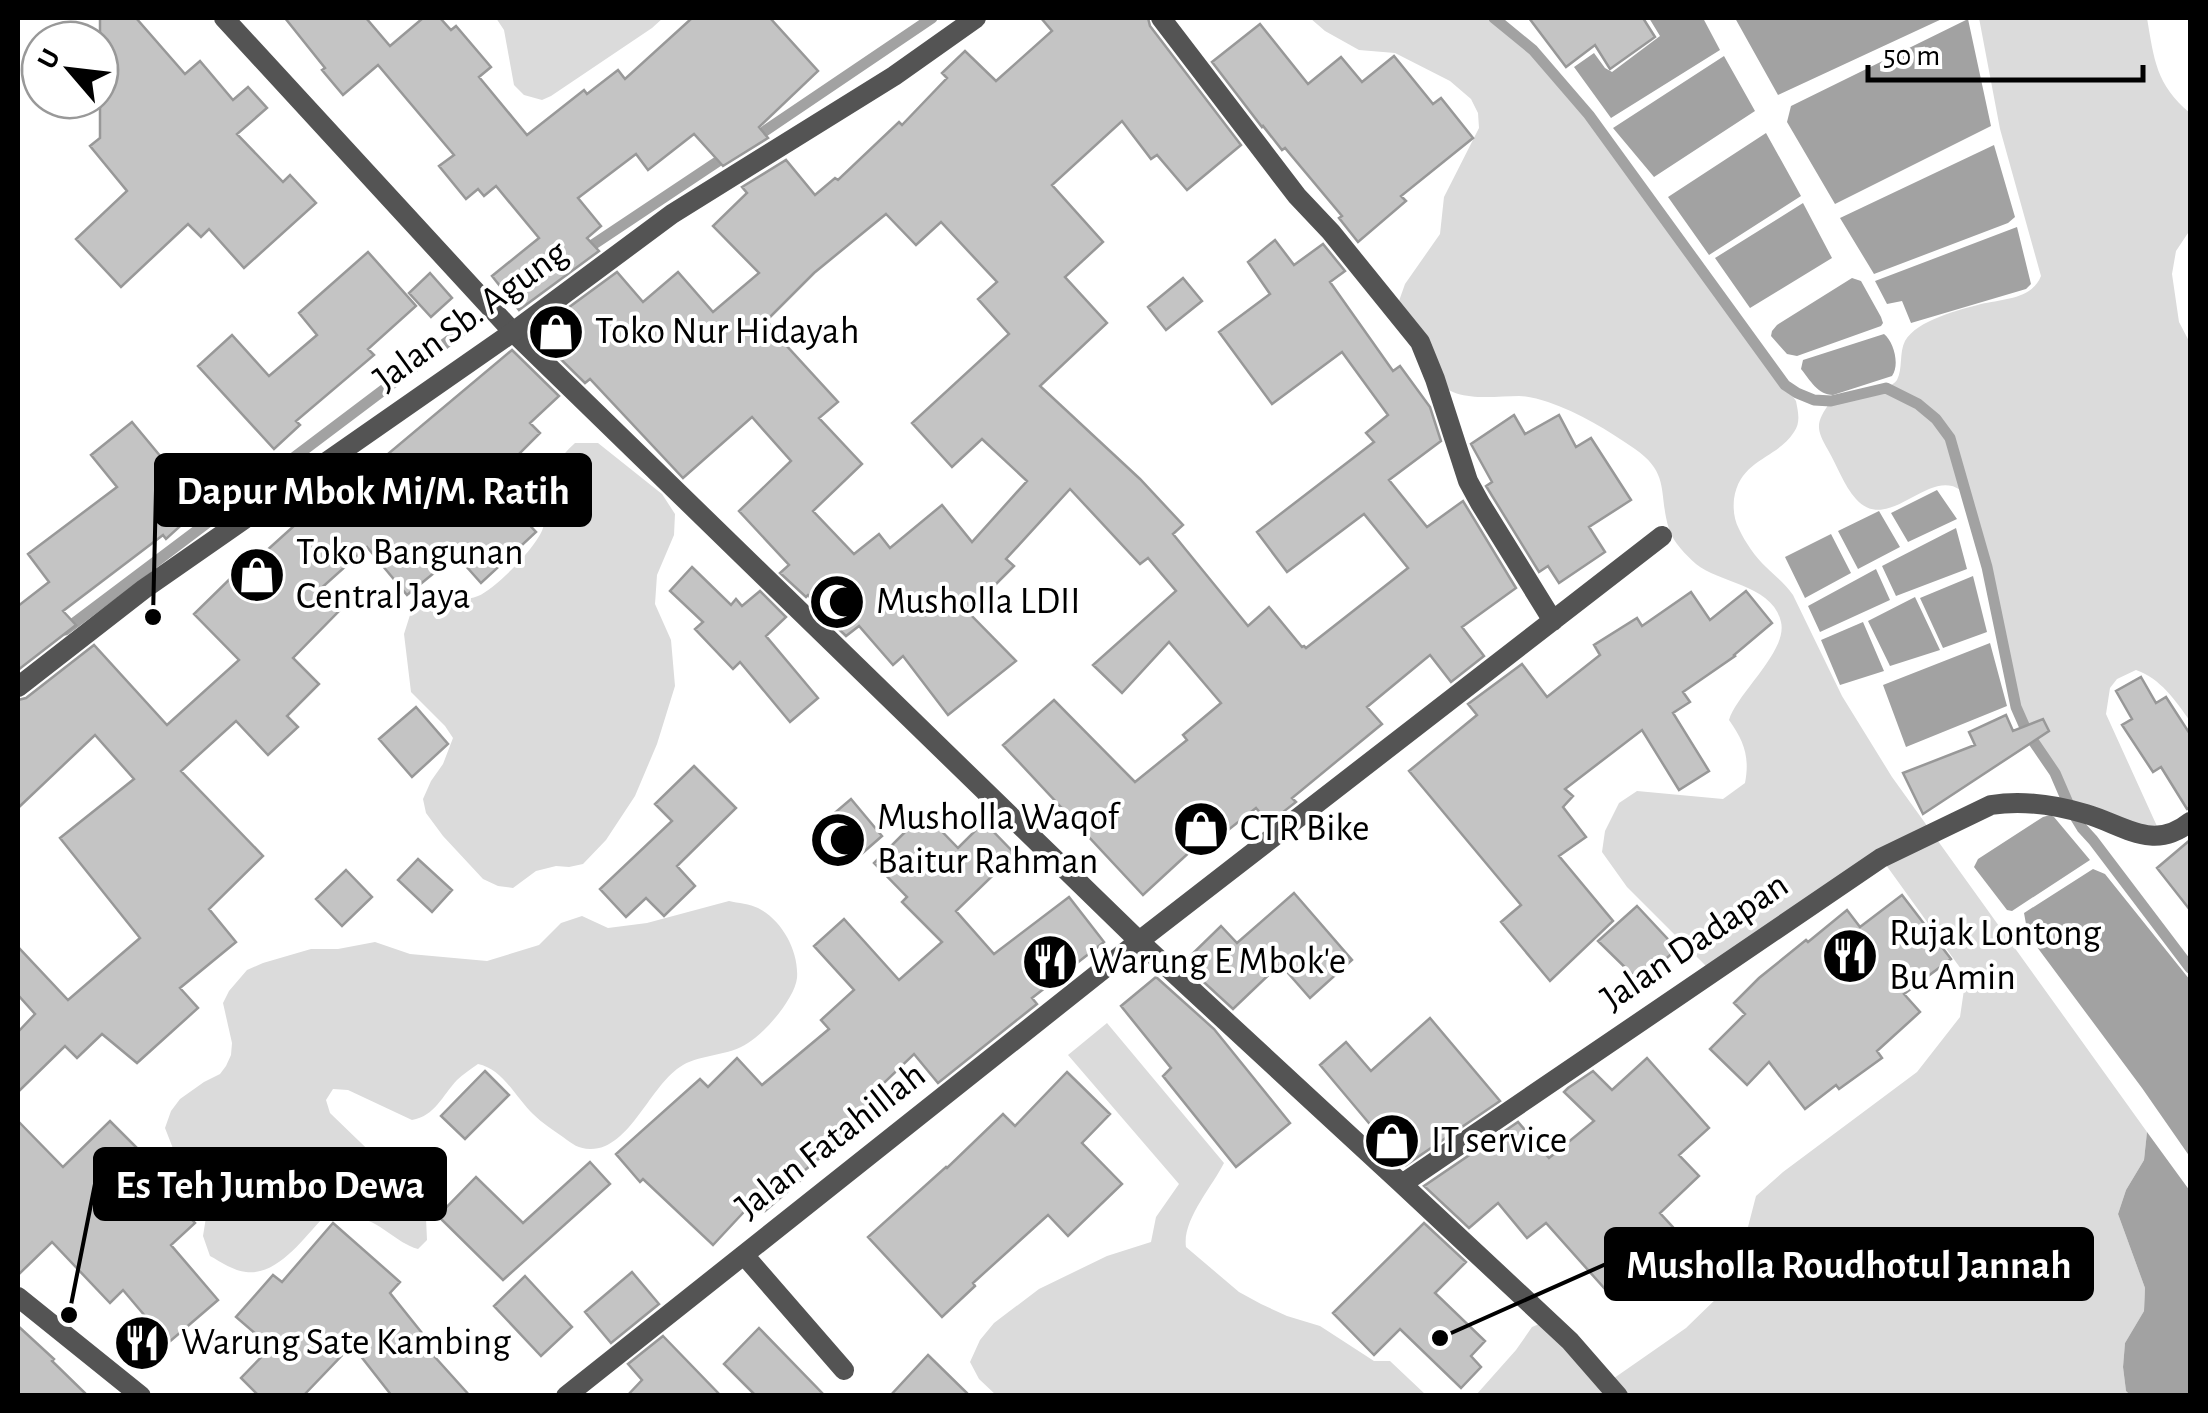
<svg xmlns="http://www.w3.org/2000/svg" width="2208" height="1413" viewBox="0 0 2208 1413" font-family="'Alegreya Sans',sans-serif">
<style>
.green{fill:#dbdbdb}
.water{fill:#a2a2a2}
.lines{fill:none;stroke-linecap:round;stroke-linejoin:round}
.stream{stroke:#a2a2a2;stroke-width:11}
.building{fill:#c4c4c4;stroke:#989898;stroke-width:2.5;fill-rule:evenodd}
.minor{stroke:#545454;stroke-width:20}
.tertiary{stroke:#545454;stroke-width:20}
.labels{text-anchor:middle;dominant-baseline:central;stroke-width:8;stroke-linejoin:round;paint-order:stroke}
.street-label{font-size:38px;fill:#000;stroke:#fff}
.poi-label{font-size:38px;fill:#000;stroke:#fff;text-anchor:start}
.leader{fill:none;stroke:#000;stroke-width:4}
.callout-dot{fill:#000;stroke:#fff;stroke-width:4}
.callout{fill:#000;stroke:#000;stroke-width:4}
.callout-label{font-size:40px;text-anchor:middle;font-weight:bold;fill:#fff}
</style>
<rect width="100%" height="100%" fill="#fff"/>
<path class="green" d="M 496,18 L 663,18 L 652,28 L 551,96 L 542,100 L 524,95 L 514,85 L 504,30 Z
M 1310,18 L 1494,18 L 1533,50 L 1589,115 L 1796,401 C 1798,412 1801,422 1794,432 C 1776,460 1740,459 1734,499 C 1733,509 1734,520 1739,529 C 1745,542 1756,558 1766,567 C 1776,577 1785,583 1793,595 L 1842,696 L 1892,777 L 2147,1132 L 2144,1160 L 2126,1190 L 2118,1214 L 2145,1288 L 2144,1311 L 2125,1343 L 2123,1367 L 2126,1391 L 2130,1395 L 1476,1395 L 1516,1350 L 1532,1327 L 1549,1320 L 1607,1383 L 1686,1328 L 1720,1295 L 1741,1254 L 1756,1196 L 1783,1172 L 1917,1072 L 1960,1017 L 1966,976 L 1881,858 L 1712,972 L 1627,887 L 1602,852 L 1605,831 L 1619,803 L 1637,791 L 1723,799 L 1745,783 C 1750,757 1744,741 1729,720 C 1737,693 1788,651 1781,622 C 1773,585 1719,583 1696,564 C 1686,555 1673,542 1669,529 C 1658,494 1671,474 1635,449 C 1609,431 1578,412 1548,402 C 1539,399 1528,396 1519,396 C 1492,396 1453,404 1434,377 C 1422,358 1409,322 1399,301 L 1405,284 L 1440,234 L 1444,197 L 1479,128 L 1478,113 L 1471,99 L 1450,81 L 1395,53 L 1359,50 L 1325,31 Z
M 1979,18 L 2147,18 C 2154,59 2156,85 2190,113 L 2190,230 L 2176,251 L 2172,274 L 2179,322 L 2190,343 L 2190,721 C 2176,701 2160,678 2136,670 L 2117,679 L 2110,688 L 2106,714 L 2161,835 L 2071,810 L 2055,773 L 2027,732 L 2016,707 L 1987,567 L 1966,493 C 1964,492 1954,486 1952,486 C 1922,478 1885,532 1856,499 C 1844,486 1837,465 1828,450 C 1815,428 1816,422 1831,401 C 1845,397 1889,392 1897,380 C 1903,369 1899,352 1905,341 C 1917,320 1959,310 1981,304 C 2003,299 2032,299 2041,276 L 2000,129 Z
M 575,443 L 598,443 L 662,494 L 675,514 L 674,535 L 657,575 L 655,604 L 671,640 L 675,686 L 657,744 L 635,796 L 606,840 L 583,864 L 569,867 L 556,866 L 536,871 L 513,888 L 498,886 L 483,879 L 443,836 L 426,813 L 423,799 L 431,781 L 443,764 L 453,738 L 445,726 L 411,692 L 404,634 L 410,615 L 430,597 C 444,598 465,602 478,596 C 495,589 537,547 543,528 C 546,518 543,507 544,497 C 548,475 558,458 575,443 Z
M 729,901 C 738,903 750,904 758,908 C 782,920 799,951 797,978 C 795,998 765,1033 748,1043 C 729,1056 702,1054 683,1065 C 650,1084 630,1150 590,1149 C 579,1149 572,1144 563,1137 C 553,1130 542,1123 533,1114 C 516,1098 503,1069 478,1064 C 471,1069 463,1074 457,1080 C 442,1096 435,1116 412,1120 L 348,1090 L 333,1089 L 326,1100 L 330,1113 L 419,1199 L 426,1218 L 427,1240 L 418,1249 C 396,1243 379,1220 357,1218 C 346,1216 333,1219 322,1219 C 303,1239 277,1276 246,1272 C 234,1271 221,1262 210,1256 L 203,1236 L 207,1211 L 203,1197 L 174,1151 L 165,1128 L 171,1111 L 180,1099 L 204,1082 L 220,1074 L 226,1066 L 231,1055 L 232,1043 L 223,1003 L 229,991 L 247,970 L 263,963 L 311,949 L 338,949 L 375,942 L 410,954 L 487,961 L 539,945 L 561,923 L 582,916 L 608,928 L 647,923 Z
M 1107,1023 L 1224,1163 C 1212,1187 1182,1220 1186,1247 L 1239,1292 L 1261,1304 L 1287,1316 L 1320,1326 L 1374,1361 L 1390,1361 L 1426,1395 L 997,1396 L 979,1379 L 970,1362 L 980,1340 L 994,1323 L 1039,1289 L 1107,1256 L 1151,1242 L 1156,1217 L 1179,1184 L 1068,1055 Z"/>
<path class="water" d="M 1649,18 L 1703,18 L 1720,50 L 1611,118 L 1574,67 L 1594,53 L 1605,68 L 1612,72 L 1660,36 Z
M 1735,18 L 1944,18 L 1778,95 Z
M 1968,19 L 1991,126 L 1835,204 L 1787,122 L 1791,106 Z
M 1724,56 L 1755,111 L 1654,177 L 1613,128 Z
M 1766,133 L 1801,196 L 1709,255 L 1668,197 Z
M 1994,145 L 2015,217 L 2008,223 L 1874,274 L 1840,218 Z
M 1803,203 L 1832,258 L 1750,308 L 1715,258 Z
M 2017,227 L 2031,284 L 2026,289 L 1911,323 L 1902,301 L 1887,304 L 1875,281 Z
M 1852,278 L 1861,281 L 1881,317 L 1883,323 L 1881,326 L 1797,356 L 1787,354 L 1771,336 L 1772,331 L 1777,325 Z
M 1884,334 C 1894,342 1900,365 1892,376 L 1833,395 C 1818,395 1810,380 1801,369 L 1803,360 Z
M 1937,490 L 1957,519 L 1908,542 L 1891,513 Z
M 1879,511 L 1900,547 L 1858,569 L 1838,531 Z
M 1956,528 L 1967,569 L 1896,596 L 1882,566 Z
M 1831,534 L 1851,573 L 1805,598 L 1785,557 Z
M 1876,569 L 1890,600 L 1820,632 L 1808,606 Z
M 1973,576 L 1987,632 L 1943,648 L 1920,598 Z
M 1915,597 L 1940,650 L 1890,666 L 1868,621 Z
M 1863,622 L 1884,671 L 1840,685 L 1821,640 Z
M 1990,643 L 2007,706 L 1906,747 L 1883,685 Z
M 2050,815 L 2054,817 L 2090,860 L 2012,911 L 2007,910 L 1974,867 L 1978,859 L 2043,817 Z
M 2093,869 L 2105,874 L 2190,980 L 2190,1157 L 2142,1088 L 2028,935 L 2024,913 Z
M 2147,1132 L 2190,1191 L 2190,1395 L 2130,1395 L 2126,1391 L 2123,1367 L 2125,1343 L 2144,1311 L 2145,1288 L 2118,1214 L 2126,1190 L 2144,1160 Z"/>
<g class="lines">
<path class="stream" d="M 1494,18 L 1533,50 L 1589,115 L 1785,385 L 1797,393 L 1814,400 L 1831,401 L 1886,388 L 1918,404 L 1936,419 L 1950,438 L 1987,567 L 2016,707 L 2027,732 L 2055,773 L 2071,810 L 2082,828 L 2093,840 L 2190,968
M 753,139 L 932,18
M 582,252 L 729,154
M 65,630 L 467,327"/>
</g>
<path class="building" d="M 100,18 L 136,18 L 185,74 L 200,61 L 233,100 L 248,87 L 267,108 L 237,134 L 283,182 L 290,175 L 316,203 L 244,268 L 209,229 L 201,237 L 188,224 L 121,287 L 76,239 L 127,191 L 90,146 L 100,138 Z
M 285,18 L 366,18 L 390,46 L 423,18 L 440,18 L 451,30 L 456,26 L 491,67 L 479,77 L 527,135 L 584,90 L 587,94 L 618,70 L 625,79 L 692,18 L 770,18 L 818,71 L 759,127 L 768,138 L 723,166 L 694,134 L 648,170 L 636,154 L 578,198 L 601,226 L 587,238 L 599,251 L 519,310 L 492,276 L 539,238 L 496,186 L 484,196 L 478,189 L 466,199 L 439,166 L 454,155 L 378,65 L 343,95 L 322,70 L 325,68 Z
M 1041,18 L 1148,18 L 1150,26 L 1241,145 L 1187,190 L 1157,155 L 1151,159 L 1122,121 L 1052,185 L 1103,242 L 1065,277 L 1107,323 L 1040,386 L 1140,479 L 1183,525 L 1173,534 L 1248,626 L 1269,607 L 1302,647 L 1304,646 L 1306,648 L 1408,568 L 1364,514 L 1287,572 L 1257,532 L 1374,442 L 1366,433 L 1388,415 L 1342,352 L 1272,404 L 1219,332 L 1270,294 L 1248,262 L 1275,240 L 1294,265 L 1323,244 L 1345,271 L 1330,282 L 1393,371 L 1400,366 L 1430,407 L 1441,441 L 1389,480 L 1427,527 L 1463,501 L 1516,588 L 1462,627 L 1484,656 L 1451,682 L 1430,655 L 1367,707 L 1382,724 L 1292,798 L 1296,802 L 1269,823 L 1256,808 L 1199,853 L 1195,847 L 1143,895 L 1003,745 L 1054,700 L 1135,782 L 1187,740 L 1183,735 L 1221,703 L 1169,642 L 1122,693 L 1093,665 L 1176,591 L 1148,558 L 1140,564 L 1070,489 L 1006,559 L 1014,566 L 968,612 L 1016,661 L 948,715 L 903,656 L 893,665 L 859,626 L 846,636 L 825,616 L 808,595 L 806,597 L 780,573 L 789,565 L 739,511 L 791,461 L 752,417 L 683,478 L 590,379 L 585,383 L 534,333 L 617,272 L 643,302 L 678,272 L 713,312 L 759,273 L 713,226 L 747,193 L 742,187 L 786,160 L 815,195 L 835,178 L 838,180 L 899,122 L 902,125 L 947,78 L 942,73 L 965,51 L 996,81 L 1052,31 ZM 886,214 L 916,245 L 941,222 L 997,282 L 978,299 L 1009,334 L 912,423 L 952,467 L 982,439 L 1027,481 L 972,542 L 942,505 L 890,548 L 879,534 L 854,554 L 813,511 L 862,464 L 819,418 L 838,402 L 774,332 L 767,320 L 814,273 Z
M 1529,18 L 1643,18 L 1655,37 L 1610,69 L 1595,45 L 1566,67 Z
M 1260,24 L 1308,84 L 1341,57 L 1362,82 L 1394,56 L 1433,104 L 1441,98 L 1473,138 L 1401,196 L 1406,201 L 1358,242 L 1339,218 L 1342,216 L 1285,148 L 1282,150 L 1263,126 L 1262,127 L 1212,62 Z
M 368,252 L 416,306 L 368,349 L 374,355 L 296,421 L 300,425 L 274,449 L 198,366 L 232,335 L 269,376 L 317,335 L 299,313 Z
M 430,273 L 452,298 L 431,317 L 409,293 Z
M 1183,278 L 1202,301 L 1166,330 L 1148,307 Z
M 512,350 L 559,396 L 530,423 L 540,433 L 490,483 L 536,532 L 481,583 L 456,555 L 407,595 L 367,547 L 318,591 L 339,611 L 293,658 L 319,684 L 287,716 L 298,727 L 268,755 L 236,721 L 181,771 L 263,856 L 209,909 L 236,942 L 180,988 L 198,1008 L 137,1063 L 102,1034 L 77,1058 L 65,1046 L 18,1092 L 18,1032 L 35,1014 L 18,995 L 18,947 L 68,1000 L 140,938 L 60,838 L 134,779 L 95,735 L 18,808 L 18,700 L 26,698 L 94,645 L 167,725 L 239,660 L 194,614 L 241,568 L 244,571 L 316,506 L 320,511 Z
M 1514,415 L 1525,434 L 1559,415 L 1576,447 L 1591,438 L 1631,500 L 1589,527 L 1605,552 L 1559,583 L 1548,566 L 1539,572 L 1486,486 L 1492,482 L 1471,444 Z
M 132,422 L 176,475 L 184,468 L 211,498 L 166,539 L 163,535 L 63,611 L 76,625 L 18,670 L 18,606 L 49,582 L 28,554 L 117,487 L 91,455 Z
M 692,567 L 731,605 L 736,599 L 742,606 L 760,591 L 786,617 L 766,636 L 818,698 L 790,722 L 740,662 L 733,669 L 695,629 L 703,622 L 670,591 Z
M 1746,591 L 1772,623 L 1734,655 L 1735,656 L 1683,692 L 1690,702 L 1673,713 L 1709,771 L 1679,790 L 1642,730 L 1565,789 L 1573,796 L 1563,807 L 1586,837 L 1559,856 L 1613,921 L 1550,981 L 1501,922 L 1521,905 L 1409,771 L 1477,715 L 1468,704 L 1522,664 L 1547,697 L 1600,655 L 1594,645 L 1637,618 L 1642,626 L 1691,592 L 1710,620 Z
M 2141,677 L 2156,703 L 2166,697 L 2190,734 L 2190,808 L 2187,809 L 2161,767 L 2153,772 L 2122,725 L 2132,719 L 2116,691 Z
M 416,707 L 448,744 L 412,777 L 379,739 Z
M 2006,715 L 2013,731 L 2043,719 L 2049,731 L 1923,814 L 1903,773 L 1975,745 L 1969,732 Z
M 694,766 L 736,808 L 677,866 L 695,886 L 664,916 L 646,898 L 626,917 L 600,889 L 672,821 L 655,804 Z
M 851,799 L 882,836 L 858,857 L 824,822 Z
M 924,813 L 958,848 L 984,822 L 1015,854 L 956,911 L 994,954 L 1069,897 L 1104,942 L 1032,998 L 1037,1004 L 938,1083 L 914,1054 L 865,1101 L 875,1113 L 799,1175 L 802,1179 L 765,1211 L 755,1200 L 713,1245 L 643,1179 L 640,1182 L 616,1154 L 700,1079 L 708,1087 L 737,1058 L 762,1085 L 829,1029 L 821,1020 L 854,990 L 814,946 L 844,919 L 899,980 L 942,942 L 902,902 L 907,897 L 874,863 Z
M 2190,840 L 2190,910 L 2157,868 Z
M 418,859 L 452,890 L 432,912 L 398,880 Z
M 346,870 L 372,897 L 342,926 L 316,899 Z
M 1294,893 L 1352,960 L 1310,998 L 1280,964 L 1233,1009 L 1183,963 L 1221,926 L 1237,943 Z
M 1902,895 L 1951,959 L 1904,994 L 1920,1012 L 1877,1051 L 1882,1058 L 1839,1089 L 1836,1085 L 1805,1109 L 1769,1062 L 1747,1085 L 1710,1049 L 1745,1014 L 1734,1003 L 1759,978 L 1806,940 L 1808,942 L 1847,910 L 1860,927 Z
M 1637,906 L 1677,949 L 1640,982 L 1598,941 Z
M 1156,977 L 1214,1029 L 1290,1123 L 1236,1167 L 1163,1076 L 1171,1068 L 1121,1006 Z
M 1430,1018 L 1500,1101 L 1406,1165 L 1398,1156 L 1395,1159 L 1374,1139 L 1379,1135 L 1320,1065 L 1346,1042 L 1371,1071 Z
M 1647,1058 L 1709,1128 L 1679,1155 L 1699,1176 L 1660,1213 L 1681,1236 L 1613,1298 L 1546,1223 L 1527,1238 L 1498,1203 L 1469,1228 L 1424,1186 L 1518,1122 L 1549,1158 L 1594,1121 L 1564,1092 L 1568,1088 L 1593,1071 L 1612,1090 Z
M 485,1071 L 509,1095 L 465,1139 L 441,1116 Z
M 1067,1072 L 1110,1114 L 1082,1143 L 1122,1184 L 1068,1236 L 1048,1215 L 973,1283 L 975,1286 L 942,1317 L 868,1237 L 946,1167 L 947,1168 L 1003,1114 L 1015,1126 Z
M 18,1121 L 63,1167 L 110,1121 L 143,1154 L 136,1161 L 195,1223 L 171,1245 L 218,1300 L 168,1343 L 123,1290 L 110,1303 L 52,1242 L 18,1275 Z
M 590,1162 L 610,1184 L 503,1280 L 438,1216 L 476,1177 L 523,1223 Z
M 333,1223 L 400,1282 L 390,1293 L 438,1353 L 434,1356 L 470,1396 L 392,1396 L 352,1345 L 303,1396 L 259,1396 L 241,1378 L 271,1347 L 236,1317 L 273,1275 L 282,1282 Z
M 1424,1223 L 1466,1262 L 1435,1293 L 1485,1341 L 1471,1356 L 1481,1367 L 1461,1388 L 1400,1329 L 1374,1355 L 1333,1313 Z
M 632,1272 L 659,1304 L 611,1343 L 585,1312 Z
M 525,1276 L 572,1327 L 541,1356 L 494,1306 Z
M 18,1326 L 54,1359 L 52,1361 L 88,1396 L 18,1396 Z
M 759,1328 L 825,1396 L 756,1396 L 724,1364 Z
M 663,1336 L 721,1396 L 627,1396 L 642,1380 L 628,1364 Z
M 928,1355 L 970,1396 L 890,1396 Z"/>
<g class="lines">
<path class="minor" d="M 224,18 L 513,332 L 1139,941 L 1402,1184 L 1881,858 L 1991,805 C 2022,800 2056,805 2086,814 C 2124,825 2153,852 2190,822
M 1161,18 L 1297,196 L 1331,232 L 1420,342 L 1435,379 L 1468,481 L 1480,503 L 1553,621
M 1402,1184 L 1570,1341 L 1618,1396
M 744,1255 L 844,1370
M 566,1396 L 1139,941 L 1662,536"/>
<path class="tertiary" d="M 18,687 L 144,589 L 513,332 L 672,214 L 894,76 L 976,18
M 18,1297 L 141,1396"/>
</g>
<defs>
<g id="shop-disc" transform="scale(2.875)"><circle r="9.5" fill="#000" stroke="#fff"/><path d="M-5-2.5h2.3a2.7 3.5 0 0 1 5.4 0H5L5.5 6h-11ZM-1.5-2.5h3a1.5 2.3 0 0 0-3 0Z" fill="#fff"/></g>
<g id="mosque-disc" transform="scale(2.875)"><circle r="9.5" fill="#000" stroke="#fff"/><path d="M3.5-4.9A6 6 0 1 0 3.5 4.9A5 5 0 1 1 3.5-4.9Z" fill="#fff"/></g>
<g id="restaurant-disc" transform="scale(2.875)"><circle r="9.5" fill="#000" stroke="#fff"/><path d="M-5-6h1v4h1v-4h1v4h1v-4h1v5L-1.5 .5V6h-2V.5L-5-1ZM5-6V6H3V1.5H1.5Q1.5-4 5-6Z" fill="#fff"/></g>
</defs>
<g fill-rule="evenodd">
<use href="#shop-disc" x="556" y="332"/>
<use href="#shop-disc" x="257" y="575"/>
<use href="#mosque-disc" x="837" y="602"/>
<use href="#shop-disc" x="1201" y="829"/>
<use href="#mosque-disc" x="838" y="840"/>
<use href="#restaurant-disc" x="1850" y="956"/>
<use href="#restaurant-disc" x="1050" y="962"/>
<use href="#shop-disc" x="1392" y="1141"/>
<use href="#restaurant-disc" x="142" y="1343"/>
</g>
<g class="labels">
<g class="street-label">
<text transform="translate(471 316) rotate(-36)">Jalan Sb. Agung</text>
<text transform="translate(1695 942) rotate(-34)">Jalan Dadapan</text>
<text transform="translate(831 1141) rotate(-38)">Jalan Fatahillah</text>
</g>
<g class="poi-label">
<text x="595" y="332">Toko Nur Hidayah</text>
<text x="296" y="553">Toko Bangunan<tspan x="296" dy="44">Central Jaya</tspan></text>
<text x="876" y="602">Musholla LDII</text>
<text x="877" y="818">Musholla Waqof<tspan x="877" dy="44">Baitur Rahman</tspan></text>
<text x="1240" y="829">CTR Bike</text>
<text x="1889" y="934">Rujak Lontong<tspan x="1889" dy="44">Bu Amin</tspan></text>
<text x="1089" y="962">Warung E Mbok'e</text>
<text x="1431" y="1141">IT service</text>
<text x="181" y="1343">Warung Sate Kambing</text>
</g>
</g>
<path class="leader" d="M153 617L156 490M69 1315L95 1184M1440 1338L1606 1264"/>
<g class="callout-dot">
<circle cx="153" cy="617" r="10"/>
<circle cx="69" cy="1315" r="10"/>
<circle cx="1440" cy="1338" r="10"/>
</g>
<g class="callout">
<rect x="156" y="455" width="434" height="70" rx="10"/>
<rect x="95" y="1149" width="350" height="70" rx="10"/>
<rect x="1606" y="1229" width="486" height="70" rx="10"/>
</g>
<g class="callout-label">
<text x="373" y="504">Dapur Mbok Mi/M. Ratih</text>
<text x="270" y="1198">Es Teh Jumbo Dewa</text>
<text x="1849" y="1278">Musholla Roudhotul Jannah</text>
</g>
<rect width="2208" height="1413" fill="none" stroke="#000000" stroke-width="40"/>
<g transform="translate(70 70) rotate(298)"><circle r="48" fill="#ffffff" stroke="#999999" stroke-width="2.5"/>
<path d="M0-8L18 38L0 25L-18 38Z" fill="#000000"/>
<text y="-15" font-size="28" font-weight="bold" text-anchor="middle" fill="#000000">U</text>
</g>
<path d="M1868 65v15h275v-15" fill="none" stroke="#000000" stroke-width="5"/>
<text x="1883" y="65" font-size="30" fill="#000000" stroke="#ffffff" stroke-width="8" paint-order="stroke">50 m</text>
</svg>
